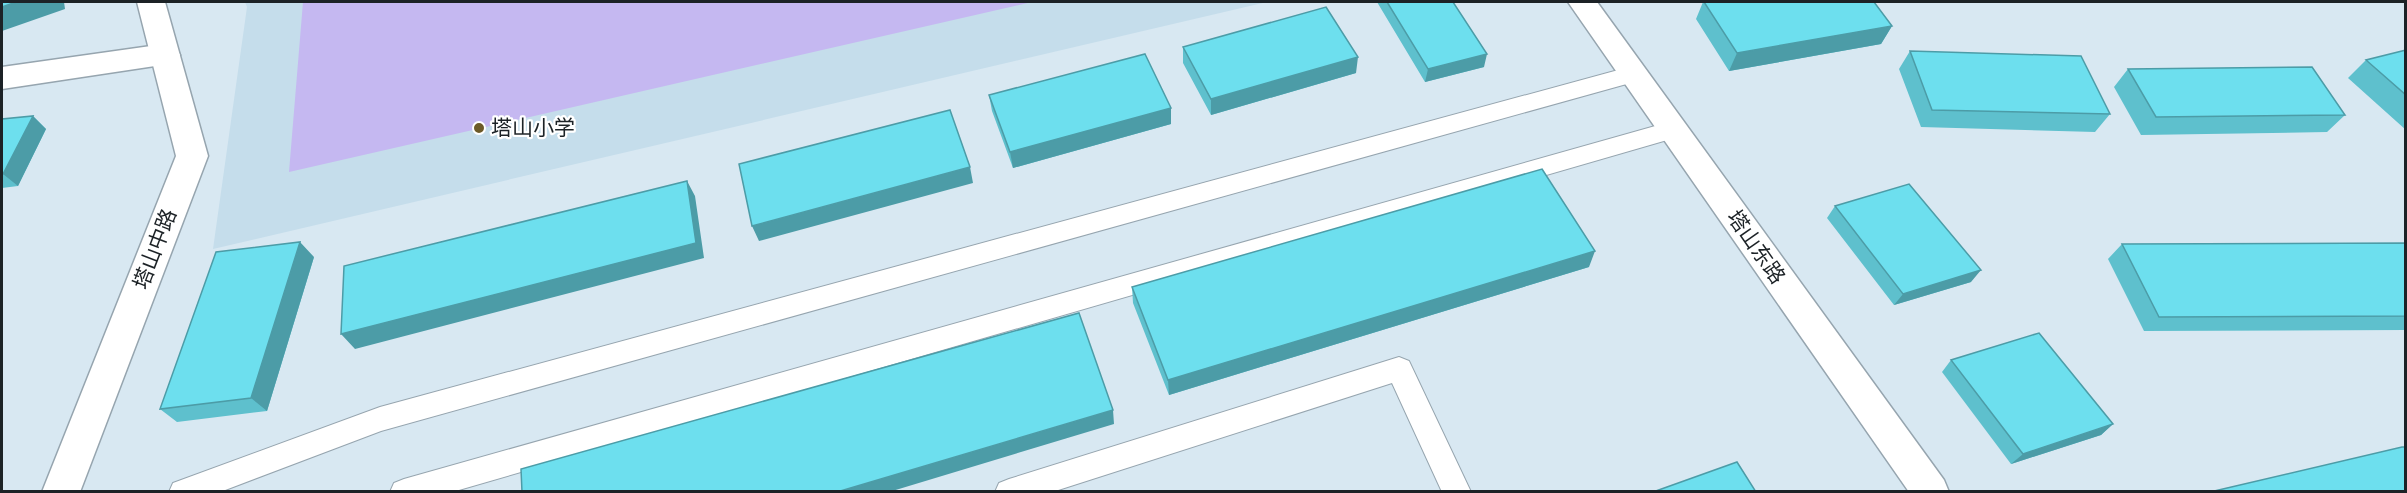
<svg xmlns="http://www.w3.org/2000/svg" width="2407" height="493" viewBox="0 0 2407 493" font-family="'Roboto Serif','Noto Sans SC',serif">
<style>
.built{fill:#c5ddeb}
.green{fill:#c5b8f1}
.lines{fill:none;stroke-linecap:round;stroke-linejoin:round}
.service-casing{stroke:#96a5af;stroke-width:2}
.minor-casing{stroke:#96a5af;stroke-width:3}
.tertiary-casing{stroke:#96a5af;stroke-width:3}
.service{fill:#fff;fill-rule:evenodd}
.minor{fill:#fff;fill-rule:evenodd}
.tertiary{fill:#fff;fill-rule:evenodd}
.wall{fill:#5ec0cd}
.shaded-wall{fill:#4c9ca7}
.building{fill:#6ddfee;stroke:#4c9ca7;stroke-width:1.5}
.poi-dot{fill:#6c5a28;stroke:#fff;stroke-width:2}
.labels{text-anchor:middle;dominant-baseline:central;stroke-width:4.5;stroke-linejoin:round;paint-order:stroke}
.poi-label{font-size:21px;fill:#1c2226;stroke:#fff;text-anchor:start}
.street-label{font-size:21px;fill:#1c2226;stroke:#fff}
</style>
<rect width="100%" height="100%" fill="#d8e8f2"/>
<path class="built" d="M 245,2 L 1267,2 L 213,249 L 247,7 Z"/>
<path class="green" d="M 303,2 L 1032,2 L 289,172 Z"/>
<g class="lines">
<g class="service-casing">
<path id="service" d="M 1633,66 L 1641,68 L 1645,74 L 1641,80 L 381,431 L 220,492 L 169,492 L 173,483 L 380,407 Z
M 1673,121 L 1681,124 L 1685,130 L 1681,136 L 452,492 L 390,492 L 394,483 L 404,479 Z
M 1399,357 L 1409,361 L 1471,492 L 1442,492 L 1392,383 L 1052,492 L 995,492 L 999,483 L 1009,479 Z"/>
</g>
<g class="minor-casing">
<path id="minor" d="M 1568,2 L 1597,2 L 1944,480 L 1949,492 L 1909,492 Z
M 165,44 L 175,47 L 180,55 L 175,63 L 2,89 L 2,67 Z"/>
</g>
<g class="tertiary-casing">
<path id="tertiary" d="M 137,2 L 165,2 L 208,156 L 80,492 L 42,492 L 176,156 Z"/>
</g>
<use href="#service" class="service"/>
<use href="#minor" class="minor"/>
<use href="#tertiary" class="tertiary"/>
</g>
<path class="wall" d="M 1377,2 L 1453,2 L 1484,67 L 1425,82 Z
M 1703,2 L 1874,2 L 1892,26 L 1881,44 L 1729,71 L 1696,19 Z
M 1183,47 L 1356,73 L 1211,115 L 1183,63 Z
M 2406,50 L 2406,130 L 2348,78 L 2366,60 Z
M 1910,51 L 2110,114 L 2095,132 L 1921,127 L 1899,69 Z
M 2128,69 L 2345,115 L 2327,132 L 2141,135 L 2114,87 Z
M 989,95 L 1171,108 L 1171,124 L 1013,168 L 992,111 Z
M 33,116 L 46,129 L 18,186 L 2,188 L 2,119 Z
M 1835,206 L 1971,282 L 1894,305 L 1827,218 Z
M 2406,243 L 2406,330 L 2144,331 L 2108,259 L 2122,244 Z
M 314,257 L 267,411 L 177,422 L 160,409 Z
M 1589,267 L 1169,395 L 1133,303 L 1132,287 Z
M 1951,360 L 2113,424 L 2101,435 L 2011,464 L 1942,372 Z"/>
<path class="shaded-wall" d="M 16,2 L 64,2 L 65,9 L 2,31 L 2,7 Z
M 1892,26 L 1881,44 L 1729,71 L 1737,53 Z
M 1487,54 L 1484,67 L 1425,82 L 1428,69 Z
M 1358,57 L 1356,73 L 1211,115 L 1211,99 Z
M 1171,108 L 1171,124 L 1013,168 L 1010,152 Z
M 33,116 L 46,129 L 18,186 L 3,174 Z
M 970,167 L 973,183 L 759,241 L 752,226 Z
M 687,181 L 695,196 L 704,258 L 355,349 L 341,334 Z
M 300,242 L 314,257 L 267,411 L 251,398 Z
M 1595,251 L 1589,267 L 1169,395 L 1168,380 Z
M 1981,270 L 1971,282 L 1894,305 L 1903,294 Z
M 1113,410 L 1114,424 L 889,492 L 837,492 Z
M 2113,424 L 2101,435 L 2011,464 L 2023,454 Z"/>
<path class="building" d="M 2,2 L 16,2 L 2,7 Z
M 1387,2 L 1453,2 L 1487,54 L 1428,69 Z
M 1704,2 L 1874,2 L 1892,26 L 1737,53 Z
M 1326,7 L 1358,57 L 1211,99 L 1183,47 Z
M 2406,50 L 2406,95 L 2366,60 Z
M 1910,51 L 2081,56 L 2110,114 L 1932,110 Z
M 1145,54 L 1171,108 L 1010,152 L 989,95 Z
M 2312,67 L 2345,115 L 2156,117 L 2128,69 Z
M 950,110 L 970,167 L 752,226 L 739,164 Z
M 33,116 L 3,174 L 2,174 L 2,119 Z
M 1542,169 L 1595,251 L 1168,380 L 1132,287 Z
M 687,181 L 696,243 L 341,334 L 344,266 Z
M 1909,184 L 1981,270 L 1903,294 L 1835,206 Z
M 300,242 L 251,398 L 160,409 L 216,252 Z
M 2406,243 L 2406,316 L 2159,317 L 2122,244 Z
M 1079,313 L 1113,410 L 837,492 L 522,492 L 521,469 Z
M 2039,333 L 2113,424 L 2023,454 L 1951,360 Z
M 2402,447 L 2406,447 L 2406,492 L 2210,492 Z
M 1737,462 L 1756,492 L 1653,492 Z"/>
<circle class="poi-dot" cx="479" cy="128" r="6"/>
<g class="labels">
<g class="poi-label">
<text x="491" y="128">塔山小学</text>
</g>
<g class="street-label">
<text transform="translate(1756 247) rotate(55)">塔山东路</text>
<text transform="translate(155 249) rotate(-69)">塔山中路</text>
</g>
</g>
<rect width="2407" height="493" fill="none" stroke="#1c2226" stroke-width="6"/>
</svg>
